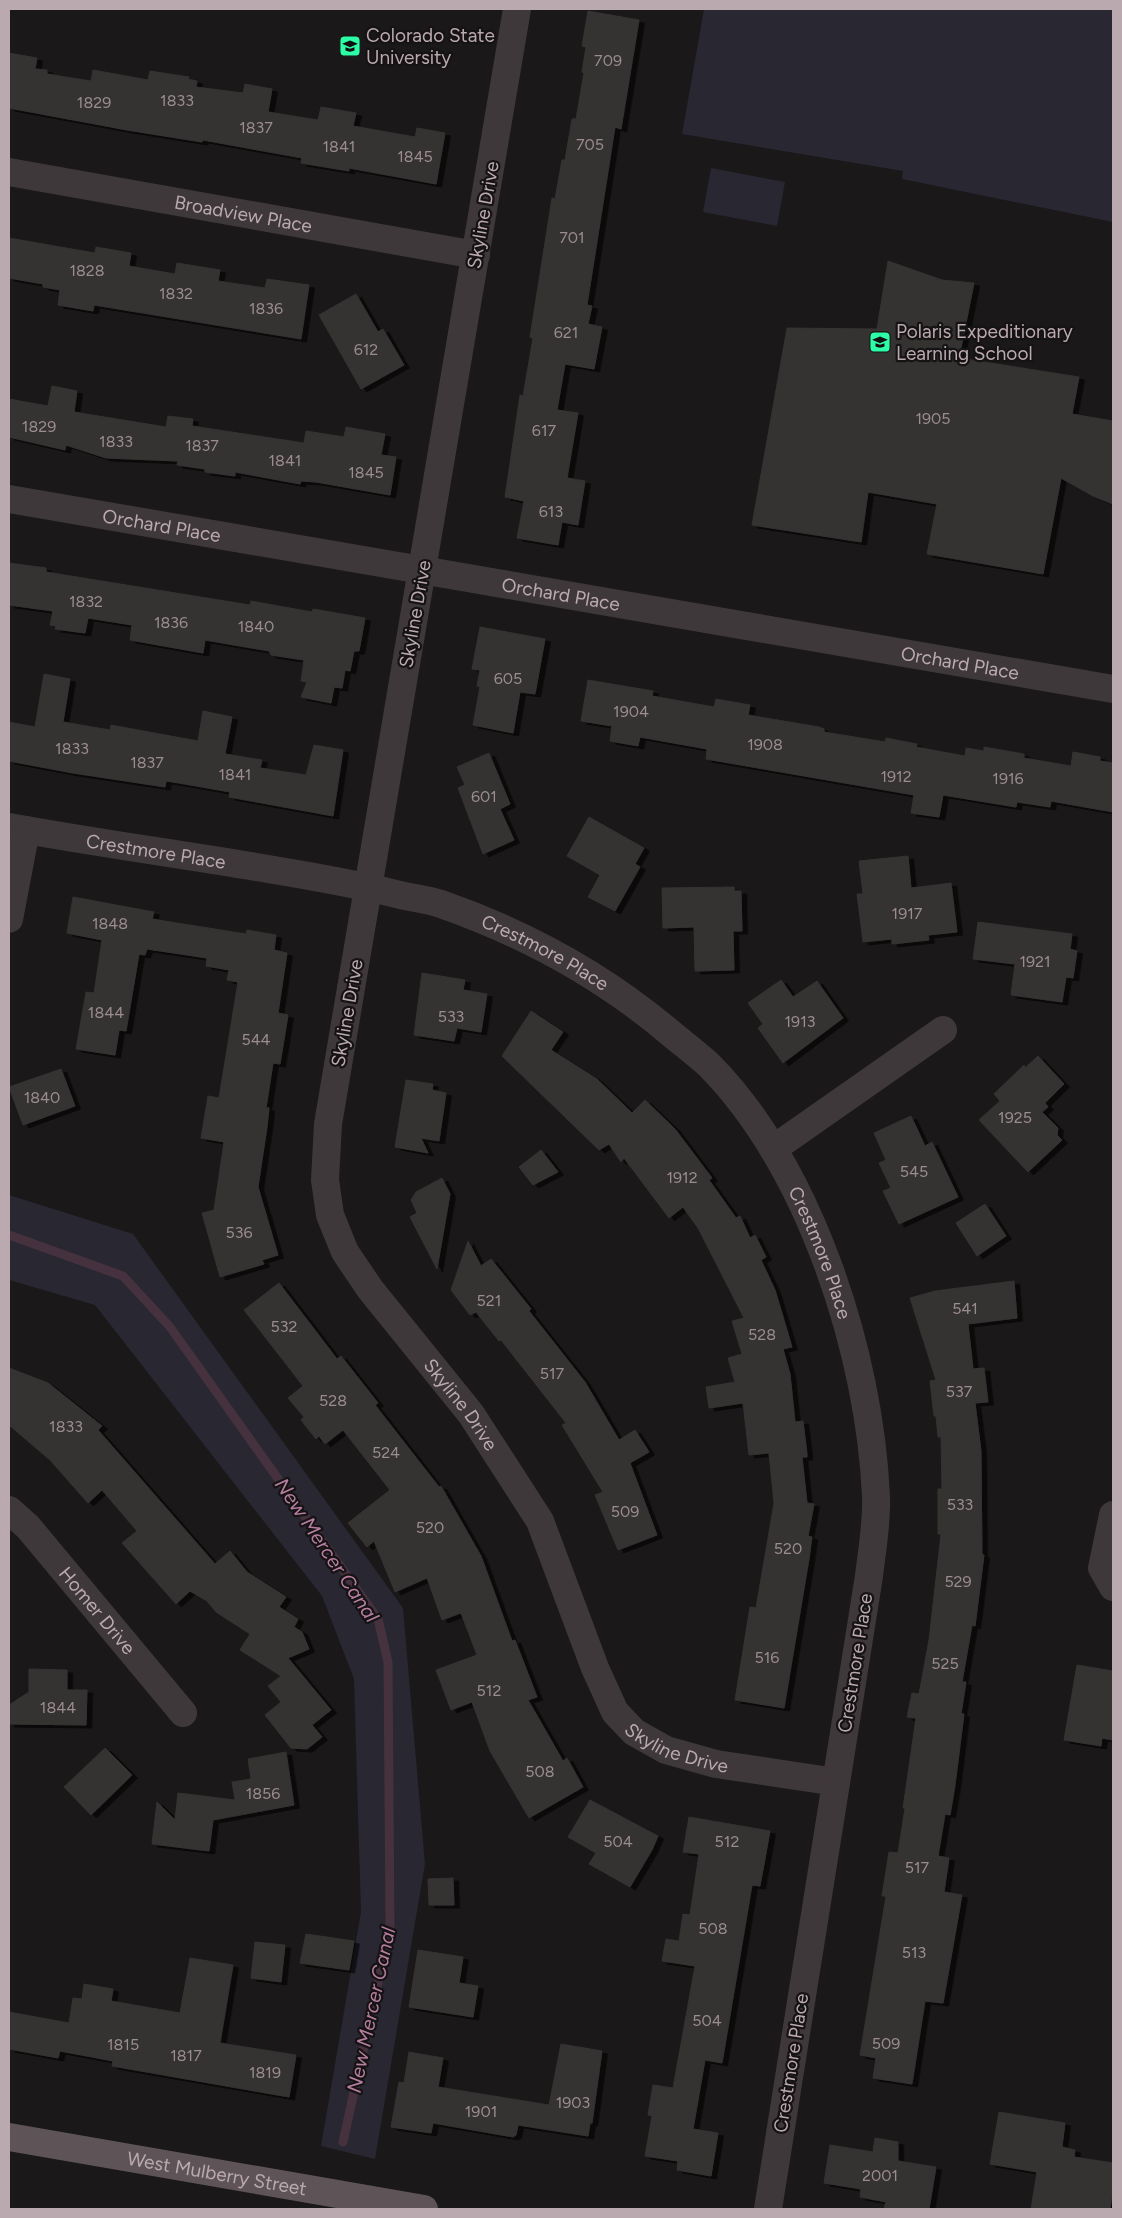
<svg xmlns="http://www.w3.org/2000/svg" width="1122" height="2218" viewBox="0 0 1122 2218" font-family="Figtree,sans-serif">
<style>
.green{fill:#282732}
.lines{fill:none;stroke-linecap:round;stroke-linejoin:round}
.stream{stroke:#46323e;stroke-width:9}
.building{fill:#363333;stroke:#363132;filter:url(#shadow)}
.minor{stroke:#3f383a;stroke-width:28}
.major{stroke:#5e5457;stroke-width:28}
.labels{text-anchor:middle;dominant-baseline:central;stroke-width:4.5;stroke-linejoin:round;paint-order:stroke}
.number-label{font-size:16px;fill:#9a8c91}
.poi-label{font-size:19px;fill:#bba9b0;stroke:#151313;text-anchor:start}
.street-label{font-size:19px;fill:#bba9b0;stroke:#151313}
.water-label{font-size:20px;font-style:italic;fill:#b77ea1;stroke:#151313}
</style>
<defs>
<filter id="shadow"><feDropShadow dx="5.5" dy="3" stdDeviation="0" flood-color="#0009"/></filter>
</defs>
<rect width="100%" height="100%" fill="#1a1818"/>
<path class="green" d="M 704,9 L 1113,9 L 1113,222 L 902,179 L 903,171 L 682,134 Z
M 711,168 L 785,182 L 777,226 L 703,212 Z
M 9,1195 L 133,1234 L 403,1608 L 425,1864 L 375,2159 L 321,2146 L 361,1912 L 354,1679 L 322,1596 L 95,1305 L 9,1280 Z"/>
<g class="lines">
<path class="stream" d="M 9,1235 L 123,1276 L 170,1327 L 378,1619 L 388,1662 L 390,1928 L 343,2142"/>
</g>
<path class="building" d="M 588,11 L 639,20 L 621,129 L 615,127 L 587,305 L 592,306 L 588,324 L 602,327 L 594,369 L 565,364 L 557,410 L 578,413 L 567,478 L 585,481 L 578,525 L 562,522 L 558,545 L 517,538 L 524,501 L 505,497 L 520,395 L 523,396 L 533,338 L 530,337 L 552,198 L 555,199 L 562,160 L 565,160 L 572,119 L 576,119 L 584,73 L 582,72 L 586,47 L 582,46 Z
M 9,53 L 37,58 L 35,69 L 47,70 L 47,74 L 91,81 L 93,70 L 148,80 L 150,71 L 189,77 L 188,79 L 197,81 L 196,87 L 243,93 L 245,84 L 272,89 L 268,112 L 318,120 L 321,107 L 356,113 L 353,126 L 415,137 L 417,128 L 445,133 L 436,184 L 349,168 L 349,171 L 301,163 L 302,158 L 203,140 L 202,142 L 127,130 L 9,108 Z
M 9,238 L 95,253 L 96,247 L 131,253 L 129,266 L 175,274 L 177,263 L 220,270 L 218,281 L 265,288 L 267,279 L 309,285 L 301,339 L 94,305 L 93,311 L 58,305 L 60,290 L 43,287 L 43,284 L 9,278 Z
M 888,261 L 942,280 L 974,283 L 959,358 L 1079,377 L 1072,414 L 1113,421 L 1113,504 L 1093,496 L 1061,478 L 1043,574 L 927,554 L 937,504 L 868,492 L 861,542 L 752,525 L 787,328 L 877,329 Z
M 356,294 L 378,332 L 383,329 L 404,365 L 361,389 L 319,315 Z
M 52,386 L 77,391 L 74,412 L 166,427 L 168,416 L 193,419 L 192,426 L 304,443 L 306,431 L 344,437 L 346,427 L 385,434 L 381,455 L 396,457 L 390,495 L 316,482 L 301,481 L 300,484 L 235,472 L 235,476 L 205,472 L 205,469 L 177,465 L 178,461 L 106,458 L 66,445 L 65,450 L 9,437 L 9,399 L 48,406 Z
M 9,563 L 46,568 L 46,572 L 250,605 L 251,601 L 312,612 L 313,609 L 365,618 L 359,651 L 354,651 L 350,671 L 345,670 L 342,688 L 334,687 L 331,703 L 301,697 L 307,682 L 301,681 L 304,660 L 271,655 L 269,651 L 205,640 L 203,653 L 130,640 L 132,625 L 88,618 L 85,633 L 55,629 L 56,626 L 50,625 L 53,611 L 9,605 Z
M 480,627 L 545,639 L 535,694 L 520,692 L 513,733 L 473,725 L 480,687 L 477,686 L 480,670 L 472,669 Z
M 44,674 L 70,679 L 63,722 L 110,730 L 111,725 L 198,741 L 203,711 L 232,717 L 225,754 L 262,760 L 260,768 L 306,775 L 314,745 L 343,750 L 333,816 L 229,797 L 230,792 L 179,783 L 166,781 L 165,787 L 73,773 L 9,761 L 9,722 L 35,727 Z
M 588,680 L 653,691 L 652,696 L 714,707 L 716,699 L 750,705 L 748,715 L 819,727 L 824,729 L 824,732 L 885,742 L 886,738 L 917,744 L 916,747 L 965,756 L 966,748 L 984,751 L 984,747 L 1024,754 L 1024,758 L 1071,766 L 1073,752 L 1100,757 L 1100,761 L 1113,763 L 1113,812 L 1051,801 L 1050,807 L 1017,802 L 1016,807 L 943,795 L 939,817 L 911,813 L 914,795 L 706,759 L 707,749 L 640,737 L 638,746 L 610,741 L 612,726 L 581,721 Z
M 489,753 L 510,804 L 500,809 L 514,840 L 483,854 L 458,788 L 465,785 L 457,767 Z
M 589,817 L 644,848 L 635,864 L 640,867 L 615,911 L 588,897 L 600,875 L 567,856 Z
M 908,856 L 911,888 L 951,883 L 957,932 L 928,935 L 929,940 L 892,944 L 892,939 L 863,942 L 857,894 L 863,894 L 859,861 Z
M 734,887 L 734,891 L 741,891 L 742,931 L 733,931 L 734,970 L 695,971 L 694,927 L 663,928 L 662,888 Z
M 73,897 L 154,912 L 152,919 L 246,934 L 247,930 L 276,935 L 274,950 L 287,953 L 278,1013 L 288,1015 L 280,1064 L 273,1063 L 266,1108 L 269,1108 L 267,1127 L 258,1187 L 278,1255 L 262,1260 L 264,1264 L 220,1277 L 202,1213 L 214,1210 L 224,1142 L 201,1138 L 208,1096 L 219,1098 L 238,982 L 227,980 L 229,970 L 206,966 L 207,958 L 147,949 L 145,955 L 139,954 L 126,1031 L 119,1030 L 115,1055 L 76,1049 L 86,992 L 94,993 L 102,940 L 67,933 Z
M 978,922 L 1072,934 L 1070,949 L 1077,951 L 1073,978 L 1066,977 L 1062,1002 L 1011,995 L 1015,964 L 973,959 Z
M 422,973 L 465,980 L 463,990 L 487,994 L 481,1032 L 457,1028 L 454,1041 L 414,1035 Z
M 781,980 L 793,997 L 817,981 L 843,1018 L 783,1063 L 758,1028 L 763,1024 L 748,1003 Z
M 531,1011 L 563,1032 L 551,1050 L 597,1079 L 632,1113 L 645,1100 L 675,1129 L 712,1178 L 709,1180 L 736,1218 L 740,1216 L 750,1238 L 755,1235 L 766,1257 L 761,1260 L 775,1290 L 792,1347 L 783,1349 L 790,1374 L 795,1422 L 803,1421 L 807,1454 L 807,1457 L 802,1457 L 807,1503 L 814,1504 L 808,1536 L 812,1537 L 809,1559 L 784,1708 L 735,1700 L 750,1607 L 756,1608 L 774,1503 L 769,1453 L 749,1455 L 743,1403 L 709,1408 L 706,1387 L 735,1382 L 728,1358 L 742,1354 L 732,1321 L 744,1318 L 698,1228 L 683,1207 L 669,1218 L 624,1158 L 621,1162 L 609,1144 L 599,1150 L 502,1056 Z
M 1038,1056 L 1064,1084 L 1045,1103 L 1048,1107 L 1042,1112 L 1058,1128 L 1057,1135 L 1062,1140 L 1028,1172 L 979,1120 L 1000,1101 L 994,1094 L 1024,1065 L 1025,1068 Z
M 61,1069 L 75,1106 L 23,1125 L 9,1087 Z
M 406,1080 L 433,1084 L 432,1090 L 446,1093 L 439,1141 L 421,1138 L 428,1153 L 395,1147 Z
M 911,1116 L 925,1146 L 932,1142 L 958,1197 L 899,1224 L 883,1191 L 891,1188 L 879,1163 L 886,1160 L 874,1133 Z
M 541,1150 L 558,1172 L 533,1185 L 519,1167 Z
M 442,1178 L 450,1194 L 437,1269 L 410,1217 L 417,1213 L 411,1200 L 416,1192 Z
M 985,1204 L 1006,1236 L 977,1256 L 956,1223 Z
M 468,1241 L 481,1266 L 491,1259 L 531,1309 L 529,1311 L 585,1382 L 619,1440 L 635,1430 L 649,1452 L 630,1463 L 657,1535 L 618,1550 L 595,1495 L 603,1492 L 562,1425 L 566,1423 L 501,1340 L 499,1341 L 476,1312 L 470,1315 L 451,1290 Z
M 1014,1281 L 1017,1318 L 968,1324 L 973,1369 L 984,1368 L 988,1402 L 975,1403 L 981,1451 L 982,1555 L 984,1555 L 975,1626 L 972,1625 L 962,1682 L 966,1682 L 961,1714 L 964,1714 L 955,1785 L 950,1815 L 945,1814 L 938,1856 L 949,1858 L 944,1892 L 962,1895 L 943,2003 L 925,2001 L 912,2084 L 873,2078 L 876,2058 L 860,2055 L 886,1896 L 882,1896 L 889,1852 L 898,1853 L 905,1808 L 903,1808 L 916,1718 L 907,1717 L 912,1693 L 919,1694 L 929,1640 L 941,1534 L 938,1534 L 938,1489 L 942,1489 L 941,1437 L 938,1437 L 936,1416 L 934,1416 L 930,1381 L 936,1380 L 910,1298 L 935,1291 Z
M 279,1283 L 337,1359 L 341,1356 L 378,1403 L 375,1405 L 439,1487 L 441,1486 L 481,1556 L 512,1641 L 515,1640 L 537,1697 L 528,1700 L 563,1761 L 567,1758 L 583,1787 L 529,1818 L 490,1751 L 472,1702 L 451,1710 L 436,1670 L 477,1655 L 461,1613 L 442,1620 L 427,1578 L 395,1592 L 374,1541 L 367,1547 L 348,1523 L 390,1490 L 343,1430 L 325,1444 L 319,1436 L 316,1439 L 301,1420 L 304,1417 L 288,1398 L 303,1386 L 244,1310 Z
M 9,1368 L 48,1383 L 102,1426 L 98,1430 L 215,1564 L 230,1551 L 247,1572 L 286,1597 L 279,1607 L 298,1619 L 294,1627 L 302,1632 L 309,1649 L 288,1658 L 331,1710 L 312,1725 L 322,1737 L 307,1749 L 291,1748 L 265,1715 L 281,1702 L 268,1686 L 281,1676 L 240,1650 L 250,1634 L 216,1612 L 207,1601 L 190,1591 L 176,1604 L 122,1543 L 137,1531 L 102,1490 L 88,1503 L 50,1460 L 9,1425 Z
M 1077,1665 L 1113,1671 L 1113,1740 L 1102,1738 L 1101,1746 L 1064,1740 Z
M 29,1669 L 67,1670 L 67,1690 L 87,1690 L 86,1725 L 9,1724 L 9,1705 L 29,1692 Z
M 105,1748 L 132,1775 L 91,1815 L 64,1787 Z
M 286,1752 L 294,1805 L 213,1820 L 209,1851 L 152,1844 L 157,1802 L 175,1820 L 178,1793 L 235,1800 L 232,1782 L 251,1779 L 248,1759 Z
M 590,1800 L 658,1836 L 652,1850 L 630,1887 L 589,1864 L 596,1853 L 568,1837 Z
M 689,1817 L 770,1831 L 760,1886 L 752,1885 L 722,2063 L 705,2060 L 693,2129 L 718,2133 L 711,2176 L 677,2170 L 678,2161 L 645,2156 L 652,2116 L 648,2115 L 653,2085 L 673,2088 L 695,1966 L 662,1961 L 666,1939 L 679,1941 L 683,1914 L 690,1915 L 699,1854 L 683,1852 Z
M 453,1878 L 454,1905 L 429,1905 L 428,1879 Z
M 306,1934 L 354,1941 L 349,1970 L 300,1963 Z
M 255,1942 L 285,1945 L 281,1982 L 251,1978 Z
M 418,1950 L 463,1957 L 459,1983 L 478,1986 L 473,2017 L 409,2007 Z
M 190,1958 L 233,1965 L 220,2043 L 296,2055 L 289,2097 L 112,2066 L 113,2061 L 60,2051 L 58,2058 L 9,2049 L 9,2012 L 69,2023 L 73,1998 L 82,1999 L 84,1984 L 113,1989 L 111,2001 L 180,2013 Z
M 561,2044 L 602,2051 L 592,2123 L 590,2123 L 588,2136 L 518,2125 L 516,2135 L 513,2137 L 433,2123 L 431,2133 L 391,2127 L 399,2082 L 404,2083 L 409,2052 L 443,2058 L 438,2087 L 549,2105 Z
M 999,2112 L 1065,2123 L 1062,2147 L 1075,2150 L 1074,2157 L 1113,2163 L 1113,2186 L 1110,2209 L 1031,2209 L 1037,2172 L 990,2164 Z
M 875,2138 L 898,2142 L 898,2161 L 936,2167 L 929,2209 L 884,2209 L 886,2202 L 860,2197 L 861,2189 L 824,2183 L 830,2145 L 873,2152 Z"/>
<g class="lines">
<g class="minor">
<path id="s1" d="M 517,9 L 328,1124 L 325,1180 L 330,1215 L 345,1252 L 370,1289 L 471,1414 L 540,1521 L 595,1668 L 615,1712 L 634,1732 L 666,1750 L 716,1764 L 836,1782"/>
<path id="s2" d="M 9,172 L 476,255"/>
<path id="s3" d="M 9,499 L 1113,689"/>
<path id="s4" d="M 9,827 C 97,843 186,855 274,870 C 316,877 356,884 396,894 C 411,898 427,899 441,904 C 527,934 605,977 674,1036 C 685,1045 698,1055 709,1065 C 811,1169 870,1354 876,1497 C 877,1523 872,1550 869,1576 L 768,2209"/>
<path d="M 9,919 L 26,830"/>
<path d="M 773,1149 L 943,1030"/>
<path id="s5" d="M 9,1510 L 28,1527 L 183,1713"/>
<path d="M 1113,1515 L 1102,1568 L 1113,1587"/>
</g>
<path class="major" id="s6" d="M 9,2137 L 424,2209"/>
</g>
<defs>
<g id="university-square" transform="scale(1.125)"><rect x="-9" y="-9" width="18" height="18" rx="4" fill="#2dfda6" stroke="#151313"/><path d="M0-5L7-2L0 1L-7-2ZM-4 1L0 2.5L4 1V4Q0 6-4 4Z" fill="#111"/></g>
<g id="school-square" transform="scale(1.125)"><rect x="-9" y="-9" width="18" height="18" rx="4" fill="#2dfda6" stroke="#151313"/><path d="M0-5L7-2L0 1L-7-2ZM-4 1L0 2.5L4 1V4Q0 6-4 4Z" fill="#111"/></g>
</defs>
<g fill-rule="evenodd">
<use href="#university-square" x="350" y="46"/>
<use href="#school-square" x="880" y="342"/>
</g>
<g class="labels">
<g class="number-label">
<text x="608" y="60">709</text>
<text x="177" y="100">1833</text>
<text x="94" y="102">1829</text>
<text x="256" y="127">1837</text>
<text x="590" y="144">705</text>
<text x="339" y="146">1841</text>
<text x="415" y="156">1845</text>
<text x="572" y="237">701</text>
<text x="87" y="270">1828</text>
<text x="176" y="293">1832</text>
<text x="266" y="308">1836</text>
<text x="566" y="332">621</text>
<text x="366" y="349">612</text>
<text x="933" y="418">1905</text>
<text x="39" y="426">1829</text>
<text x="544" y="430">617</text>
<text x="116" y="441">1833</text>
<text x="202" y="445">1837</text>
<text x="285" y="460">1841</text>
<text x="366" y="472">1845</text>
<text x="551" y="511">613</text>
<text x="86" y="601">1832</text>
<text x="171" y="622">1836</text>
<text x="256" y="626">1840</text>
<text x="508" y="678">605</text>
<text x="631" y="711">1904</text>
<text x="765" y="744">1908</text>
<text x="72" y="748">1833</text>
<text x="147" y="762">1837</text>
<text x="235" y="774">1841</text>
<text x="896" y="776">1912</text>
<text x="1008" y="778">1916</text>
<text x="484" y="796">601</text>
<text x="907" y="913">1917</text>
<text x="110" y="923">1848</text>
<text x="1035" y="961">1921</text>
<text x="106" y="1012">1844</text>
<text x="451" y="1016">533</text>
<text x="800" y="1021">1913</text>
<text x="256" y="1039">544</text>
<text x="42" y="1097">1840</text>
<text x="1015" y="1117">1925</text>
<text x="914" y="1171">545</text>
<text x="682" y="1177">1912</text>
<text x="239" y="1232">536</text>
<text x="489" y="1300">521</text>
<text x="965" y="1308">541</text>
<text x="284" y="1326">532</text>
<text x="762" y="1334">528</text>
<text x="552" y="1373">517</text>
<text x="959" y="1391">537</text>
<text x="333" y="1400">528</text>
<text x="66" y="1426">1833</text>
<text x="386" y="1452">524</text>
<text x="960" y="1504">533</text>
<text x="625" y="1511">509</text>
<text x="430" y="1527">520</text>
<text x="788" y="1548">520</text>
<text x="958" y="1581">529</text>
<text x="767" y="1657">516</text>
<text x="945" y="1663">525</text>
<text x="489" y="1690">512</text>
<text x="58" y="1707">1844</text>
<text x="540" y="1771">508</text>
<text x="263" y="1793">1856</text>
<text x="618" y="1841">504</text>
<text x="727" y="1841">512</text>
<text x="917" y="1867">517</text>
<text x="713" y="1928">508</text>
<text x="914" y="1952">513</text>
<text x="707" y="2020">504</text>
<text x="886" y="2043">509</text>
<text x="123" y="2044">1815</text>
<text x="186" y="2055">1817</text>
<text x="265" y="2072">1819</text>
<text x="573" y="2102">1903</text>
<text x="481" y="2111">1901</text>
<text x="880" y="2175">2001</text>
</g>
<g class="poi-label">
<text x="366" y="35">Colorado State<tspan x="366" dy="22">University</tspan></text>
<text x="896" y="331">Polaris Expeditionary<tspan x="896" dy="22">Learning School</tspan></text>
</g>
<g class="street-label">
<text stroke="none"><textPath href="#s2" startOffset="238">Broadview Place</textPath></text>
<text transform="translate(483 215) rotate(-80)">Skyline Drive</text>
<text stroke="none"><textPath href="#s3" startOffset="155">Orchard Place</textPath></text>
<text stroke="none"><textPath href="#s3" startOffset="560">Orchard Place</textPath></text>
<text transform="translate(415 614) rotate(-80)">Skyline Drive</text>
<text stroke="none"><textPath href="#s3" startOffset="965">Orchard Place</textPath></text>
<text stroke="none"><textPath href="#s4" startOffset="149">Crestmore Place</textPath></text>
<text stroke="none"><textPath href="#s4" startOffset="554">Crestmore Place</textPath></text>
<text transform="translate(347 1013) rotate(-80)">Skyline Drive</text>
<text stroke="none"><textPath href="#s4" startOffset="974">Crestmore Place</textPath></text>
<text stroke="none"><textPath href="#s1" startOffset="1454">Skyline Drive</textPath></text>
<text stroke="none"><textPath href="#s5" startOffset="134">Homer Drive</textPath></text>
<text transform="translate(855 1663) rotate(-81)">Crestmore Place</text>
<text stroke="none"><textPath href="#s1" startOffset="1874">Skyline Drive</textPath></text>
<text transform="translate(791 2063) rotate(-81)">Crestmore Place</text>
<text stroke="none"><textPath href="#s6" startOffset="211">West Mulberry Street</textPath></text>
</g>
<g class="water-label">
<text transform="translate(327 1550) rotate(56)">New Mercer Canal</text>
<text transform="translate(371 2010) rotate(-78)">New Mercer Canal</text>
</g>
</g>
<rect width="1122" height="2218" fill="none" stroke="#bba9b0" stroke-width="20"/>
</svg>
